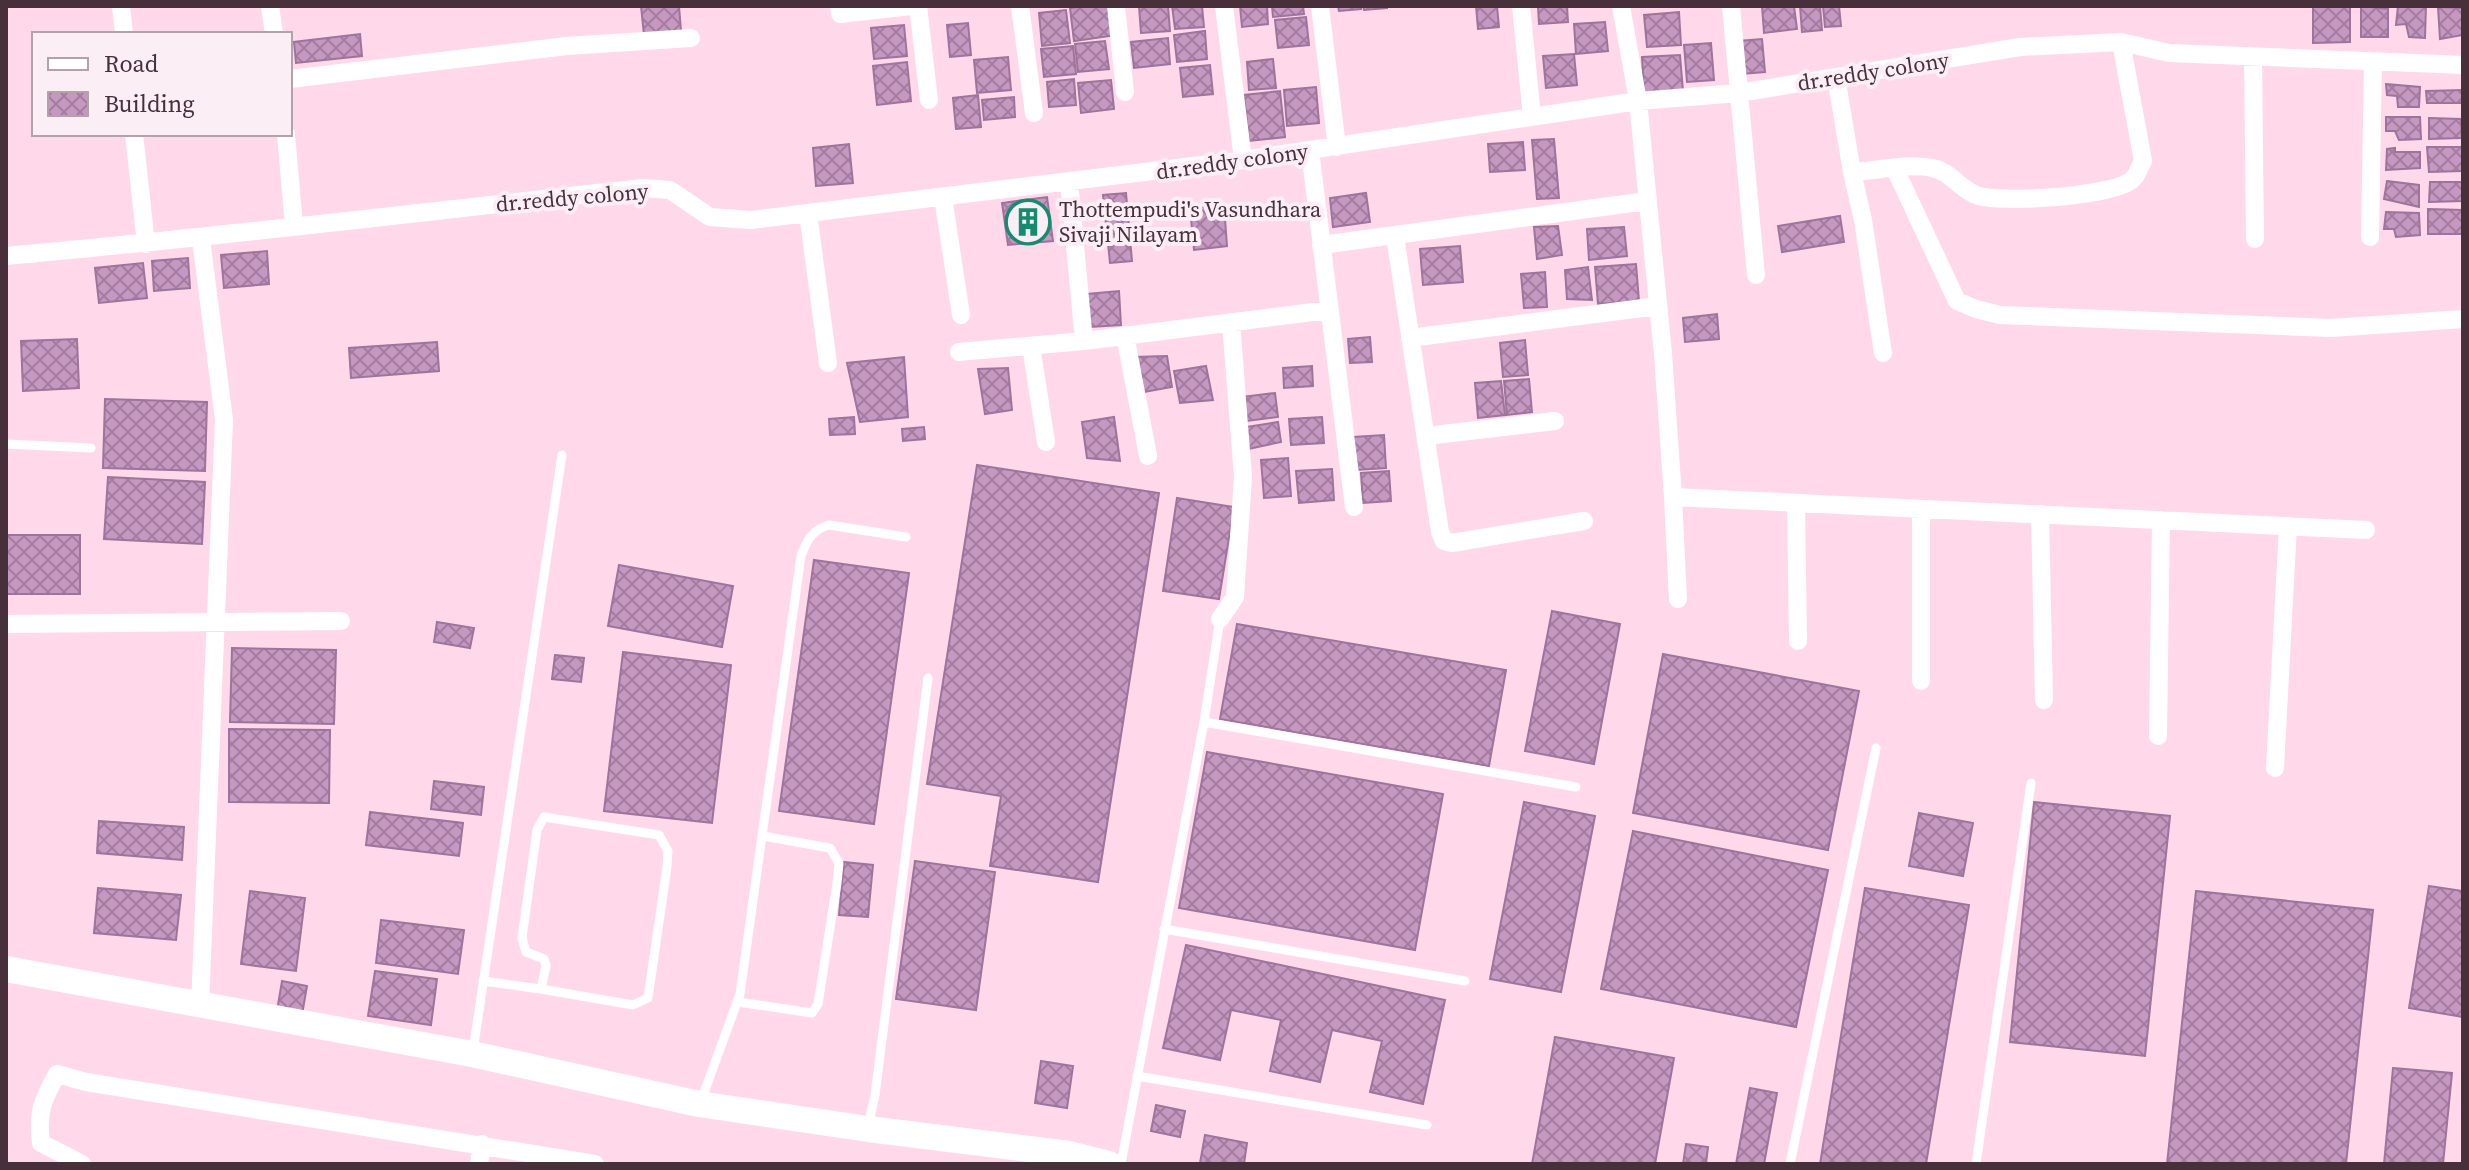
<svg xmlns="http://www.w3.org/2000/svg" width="2469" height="1170" viewBox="0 0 2469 1170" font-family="'Source Serif 4',serif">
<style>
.building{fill:url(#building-cross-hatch);stroke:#9f739b;stroke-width:2}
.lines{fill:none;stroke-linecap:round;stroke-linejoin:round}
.lane{stroke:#fff;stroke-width:9}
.street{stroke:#fff;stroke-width:18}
.secondary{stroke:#fff;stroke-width:26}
.labels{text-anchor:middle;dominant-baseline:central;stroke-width:8;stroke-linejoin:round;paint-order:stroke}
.street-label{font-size:22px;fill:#48303b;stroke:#fbeef4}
.poi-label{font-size:22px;fill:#48303b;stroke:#fbeef4;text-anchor:start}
</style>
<defs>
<pattern id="building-cross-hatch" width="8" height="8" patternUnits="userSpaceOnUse" patternTransform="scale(2)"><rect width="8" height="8" fill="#c698c1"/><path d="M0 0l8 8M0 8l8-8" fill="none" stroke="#a37c9e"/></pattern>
</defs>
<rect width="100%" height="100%" fill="#ffd9ea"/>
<path class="building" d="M 641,6 L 679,6 L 681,31 L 644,35 Z
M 1084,6 L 1113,6 L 1117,35 L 1074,41 L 1070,8 Z
M 1139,6 L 1168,6 L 1170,31 L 1141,33 Z
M 1172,6 L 1202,6 L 1204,27 L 1175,29 Z
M 1240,6 L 1267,6 L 1268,24 L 1242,27 Z
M 1272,6 L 1303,6 L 1304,14 L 1273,17 Z
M 1338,6 L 1361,6 L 1361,9 L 1339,11 Z
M 1363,6 L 1387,6 L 1387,8 L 1364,10 Z
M 1476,6 L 1497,6 L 1499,27 L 1478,29 Z
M 1538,6 L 1567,6 L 1568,22 L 1539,24 Z
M 1762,6 L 1794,6 L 1797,29 L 1764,33 Z
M 1800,6 L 1820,6 L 1822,30 L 1802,32 Z
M 1823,6 L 1839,6 L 1841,26 L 1825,27 Z
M 2313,6 L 2350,6 L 2350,42 L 2313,43 Z
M 2361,6 L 2388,9 L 2388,37 L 2361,37 Z
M 2398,6 L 2426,6 L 2425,38 L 2409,37 L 2406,24 L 2396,25 Z
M 2438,7 L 2463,8 L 2463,35 L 2440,39 Z
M 1066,10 L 1070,43 L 1042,46 L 1039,13 Z
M 1679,12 L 1681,45 L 1647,47 L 1644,15 Z
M 1306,17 L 1309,45 L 1278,48 L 1275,20 Z
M 1605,22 L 1608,51 L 1576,54 L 1574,24 Z
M 968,23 L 971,55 L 950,57 L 947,25 Z
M 904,25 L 907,56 L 874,59 L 871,28 Z
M 1205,31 L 1207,59 L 1177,62 L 1174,35 Z
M 360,34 L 362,56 L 296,63 L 294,42 Z
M 1168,38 L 1170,64 L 1134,68 L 1131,42 Z
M 1762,39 L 1765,72 L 1741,74 L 1738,41 Z
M 1105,41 L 1109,69 L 1078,72 L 1075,44 Z
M 1711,43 L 1714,80 L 1687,82 L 1684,45 Z
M 1073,46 L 1076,74 L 1044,77 L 1041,49 Z
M 1574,54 L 1577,85 L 1546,88 L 1543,56 Z
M 1680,55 L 1683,91 L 1644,94 L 1642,57 Z
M 1008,57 L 1011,90 L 977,93 L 974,60 Z
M 1273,59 L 1276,88 L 1249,90 L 1247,62 Z
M 907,62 L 911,101 L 877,105 L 873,66 Z
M 1210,65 L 1213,94 L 1183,97 L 1180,68 Z
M 1074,79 L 1076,105 L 1049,107 L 1047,82 Z
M 1111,80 L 1114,109 L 1081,113 L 1078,83 Z
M 2386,84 L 2420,87 L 2419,107 L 2398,107 L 2397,96 L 2387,95 Z
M 1316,87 L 1319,123 L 1287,126 L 1284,90 Z
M 2462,90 L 2463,103 L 2427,103 L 2426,91 Z
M 1280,91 L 1285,137 L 1249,141 L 1244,95 Z
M 978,95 L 981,127 L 956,129 L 953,98 Z
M 1014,97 L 1015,117 L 984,120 L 982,100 Z
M 2386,117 L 2420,117 L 2421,139 L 2399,140 L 2395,131 L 2386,131 Z
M 2429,118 L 2461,119 L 2462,138 L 2429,139 Z
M 1554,139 L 1559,198 L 1537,199 L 1532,140 Z
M 1523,142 L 1525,170 L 1490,172 L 1488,144 Z
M 849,144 L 853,183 L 816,186 L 813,148 Z
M 2427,147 L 2462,147 L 2463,171 L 2429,172 Z
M 2395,148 L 2395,152 L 2420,152 L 2420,168 L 2386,170 L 2387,149 Z
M 2387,181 L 2419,185 L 2419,207 L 2384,199 Z
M 2430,182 L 2462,182 L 2463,201 L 2429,202 Z
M 1126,193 L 1132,261 L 1110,263 L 1103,195 Z
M 1366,193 L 1370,222 L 1333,227 L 1330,198 Z
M 1047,197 L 1053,241 L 1008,245 L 1002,203 Z
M 1224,205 L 1227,246 L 1194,250 L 1190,208 Z
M 2428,209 L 2463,210 L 2462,234 L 2428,234 Z
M 2386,212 L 2419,213 L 2420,235 L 2396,237 L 2394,229 L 2384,229 Z
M 1840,216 L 1844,242 L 1782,252 L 1778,226 Z
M 1558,226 L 1562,255 L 1537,259 L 1534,227 Z
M 1624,227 L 1627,256 L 1589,260 L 1587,229 Z
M 1460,246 L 1463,282 L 1423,285 L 1420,249 Z
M 267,251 L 269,284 L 224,288 L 221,255 Z
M 188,258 L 190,288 L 154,291 L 152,261 Z
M 143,263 L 147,298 L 99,303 L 95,268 Z
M 1636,264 L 1639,301 L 1598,304 L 1595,267 Z
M 1588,267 L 1592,300 L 1567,299 L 1565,270 Z
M 1545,272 L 1547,307 L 1524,308 L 1521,274 Z
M 1119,291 L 1121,325 L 1090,327 L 1087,294 Z
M 1717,314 L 1719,339 L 1685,342 L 1683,318 Z
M 1370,337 L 1372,362 L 1350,363 L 1348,339 Z
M 77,339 L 79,388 L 23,391 L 21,341 Z
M 1525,340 L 1528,375 L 1503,377 L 1500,343 Z
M 437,342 L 439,371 L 351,378 L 349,348 Z
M 1167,356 L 1172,387 L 1138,393 L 1133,357 Z
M 904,357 L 908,417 L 860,422 L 847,363 Z
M 1206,366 L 1213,400 L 1180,403 L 1174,371 Z
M 1312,366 L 1313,386 L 1284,388 L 1283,368 Z
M 1008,368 L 1012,410 L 985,414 L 978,369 Z
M 1529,379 L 1532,412 L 1507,415 L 1504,381 Z
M 1501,381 L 1505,415 L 1478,418 L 1475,383 Z
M 1275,393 L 1278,417 L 1247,421 L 1241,397 Z
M 105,399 L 207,402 L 205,471 L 103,468 Z
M 854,417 L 855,434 L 830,435 L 829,419 Z
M 1114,417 L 1120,461 L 1087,458 L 1082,422 Z
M 1322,417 L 1324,443 L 1291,445 L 1289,419 Z
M 1278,422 L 1281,442 L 1248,449 L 1246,427 Z
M 924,427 L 925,439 L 903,441 L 902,429 Z
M 1384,435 L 1386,468 L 1356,470 L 1353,437 Z
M 1288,458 L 1291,496 L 1264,498 L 1261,460 Z
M 977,465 L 1159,493 L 1098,882 L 990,866 L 1001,796 L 927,784 Z
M 1332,469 L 1334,500 L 1299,503 L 1296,471 Z
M 1389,471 L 1391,501 L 1363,503 L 1361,473 Z
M 108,477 L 205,482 L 202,544 L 104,539 Z
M 1177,498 L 1234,507 L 1219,599 L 1163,591 Z
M 6,535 L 80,535 L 80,594 L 6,594 Z
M 814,560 L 909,573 L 874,824 L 779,811 Z
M 619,565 L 733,586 L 722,647 L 608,626 Z
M 1552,611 L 1620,624 L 1594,764 L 1525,751 Z
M 437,622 L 474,628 L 470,648 L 434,642 Z
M 1237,624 L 1506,670 L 1489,766 L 1220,719 Z
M 232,648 L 336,650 L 334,724 L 230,722 Z
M 623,652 L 731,665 L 712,823 L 604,811 Z
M 1663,654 L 1859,691 L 1828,850 L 1633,813 Z
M 555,655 L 584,658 L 581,682 L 552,679 Z
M 229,729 L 330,730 L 329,803 L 229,802 Z
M 1207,752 L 1443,794 L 1415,950 L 1179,908 Z
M 434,781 L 484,787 L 481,815 L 431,809 Z
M 1524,802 L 1595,816 L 1561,992 L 1490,979 Z
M 2034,802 L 2170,816 L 2145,1056 L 2010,1042 Z
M 370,812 L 463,823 L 459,856 L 366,845 Z
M 1919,813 L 1973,823 L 1963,876 L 1909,866 Z
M 99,821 L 184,827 L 182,860 L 97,853 Z
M 1633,831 L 1828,870 L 1796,1027 L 1601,989 Z
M 915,861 L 995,872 L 976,1010 L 896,999 Z
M 844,862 L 873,865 L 868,917 L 839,915 Z
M 2429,886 L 2463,891 L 2463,1017 L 2409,1008 Z
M 98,888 L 181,895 L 176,940 L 94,933 Z
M 1865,888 L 1969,905 L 1926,1164 L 1820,1164 Z
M 250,891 L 305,898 L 296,971 L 241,964 Z
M 2196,891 L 2373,910 L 2346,1164 L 2167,1164 Z
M 381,920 L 464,930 L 458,974 L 376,963 Z
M 1186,945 L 1445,1000 L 1423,1104 L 1370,1092 L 1382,1041 L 1332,1030 L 1320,1082 L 1270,1071 L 1281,1020 L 1231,1010 L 1220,1060 L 1163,1048 Z
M 375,971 L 437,979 L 431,1025 L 368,1016 Z
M 282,981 L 307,986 L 302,1015 L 277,1011 Z
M 1555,1037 L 1674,1058 L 1655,1164 L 1532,1164 Z
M 1041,1061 L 1073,1066 L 1067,1108 L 1035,1103 Z
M 2393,1068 L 2452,1073 L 2443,1164 L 2384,1164 Z
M 1750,1088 L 1777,1093 L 1764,1164 L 1736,1164 Z
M 1156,1105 L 1185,1111 L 1180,1137 L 1151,1131 Z
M 1205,1135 L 1247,1143 L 1244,1164 L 1200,1163 Z
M 1686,1144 L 1708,1147 L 1706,1164 L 1683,1164 Z"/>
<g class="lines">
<path class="lane" d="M 6,444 L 91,448
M 1204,722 L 1576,787
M 1164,929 L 1465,981
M 483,981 L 541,989 L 546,966 L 544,959 L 526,952 L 522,938 L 537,830 L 544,817 L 659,835 L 668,851 L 667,867 L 648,998 L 633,1005 L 541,989
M 738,1002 L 812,1013 L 818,1004 L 837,883 L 839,863 L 830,848 L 762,836
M 473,1051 L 562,455
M 1137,1076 L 1427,1125
M 701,1101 L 740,994 L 801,556 C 807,540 812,530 829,525 L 906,537
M 868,1126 L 875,1095 L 928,678
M 1121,1164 L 1204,722 L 1220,619
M 1790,1164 L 1876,748
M 1976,1164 L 2031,783"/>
<path class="street" d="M 121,6 L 124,34
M 270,6 L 274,34
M 839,6 L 840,14 L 911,6
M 918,6 L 929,100
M 1020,6 L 1034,113
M 1116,6 L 1125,92
M 1224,6 L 1243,160
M 1320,6 L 1337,147
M 1521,6 L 1532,117
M 1621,6 L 1638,101 L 1663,354 L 1673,497 L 2366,530
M 1731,6 L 1756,275
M 2253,57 L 2255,239
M 1836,77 L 1852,172 C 1875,171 1910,163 1932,168 C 1951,171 1961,191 1979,196 C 2003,203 2118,197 2134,178 C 2138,173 2140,166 2143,161 L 2121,42
M 290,79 L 567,46 L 691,38
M 134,134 L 146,244
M 286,134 L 294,226
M 1310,150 L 1354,507
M 1895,169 L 1957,301 L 1976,309 L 2000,315 L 2331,328 L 2463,319
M 1852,172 L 1863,220 L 1883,353
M 1069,182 L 1084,341
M 943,197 L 961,315
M 808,213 L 828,363
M 1395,236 L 1440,532 L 1444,541 L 1452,543 L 1584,521
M 2370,237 L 2373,62
M 1321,245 L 1647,201
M 6,256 C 219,237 431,211 643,188 L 670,190 L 710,217 L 751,220 L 1243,160 L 1638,101 L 1739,93 L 2020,47 L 2121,42 L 2169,53 L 2463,65
M 1125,335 L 1148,456
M 1410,338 L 1658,306
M 1031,346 L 1046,442
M 959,352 L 1084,341 L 1329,310
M 1426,436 L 1555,421
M 1673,497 L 1678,599
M 1796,503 L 1798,641
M 2040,514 L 2044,700
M 1220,619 L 1235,597 L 1243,477 L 1231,322
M 6,624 L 341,621
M 1921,681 L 1921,509
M 2158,736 L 2161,520
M 2275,768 L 2288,526
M 200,1006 L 224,420 L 201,239
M 82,1164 L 41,1143 C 37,1113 42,1101 57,1074 L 86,1082 L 595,1164
M 479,1164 L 482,1144"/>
<path class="secondary" d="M 6,969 L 472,1054 L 699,1104 L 868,1129 L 1070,1154 L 1109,1164"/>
</g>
<defs>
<g id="building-ring" transform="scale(2.3)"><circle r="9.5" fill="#fbeef4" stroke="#158c6e" stroke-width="1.5"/><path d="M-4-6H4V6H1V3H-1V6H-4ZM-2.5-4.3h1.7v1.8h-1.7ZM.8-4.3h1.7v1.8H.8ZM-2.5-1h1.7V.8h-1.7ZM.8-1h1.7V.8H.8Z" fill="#158c6e"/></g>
</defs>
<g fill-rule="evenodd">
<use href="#building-ring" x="1028" y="222"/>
</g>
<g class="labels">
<g class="street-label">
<text transform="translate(1873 71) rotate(-9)">dr.reddy colony</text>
<text transform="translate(1232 161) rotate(-8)">dr.reddy colony</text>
<text transform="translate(572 197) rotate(-5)">dr.reddy colony</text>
</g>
<g class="poi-label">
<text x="1059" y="209">Thottempudi's Vasundhara<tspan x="1059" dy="25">Sivaji Nilayam</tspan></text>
</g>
</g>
<rect width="2469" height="1170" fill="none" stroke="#48303b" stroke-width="16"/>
<rect x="32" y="32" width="260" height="104" fill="#fbeef4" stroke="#b3a2aa" stroke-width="2"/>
<rect x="48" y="58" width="40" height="12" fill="#ffffff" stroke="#b3a2aa" stroke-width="2"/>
<text x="104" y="72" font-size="24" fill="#48303b">Road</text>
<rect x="48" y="92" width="40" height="24" fill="url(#building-cross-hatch)" stroke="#b3a2aa" stroke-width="2"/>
<text x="104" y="112" font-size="24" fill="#48303b">Building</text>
</svg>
